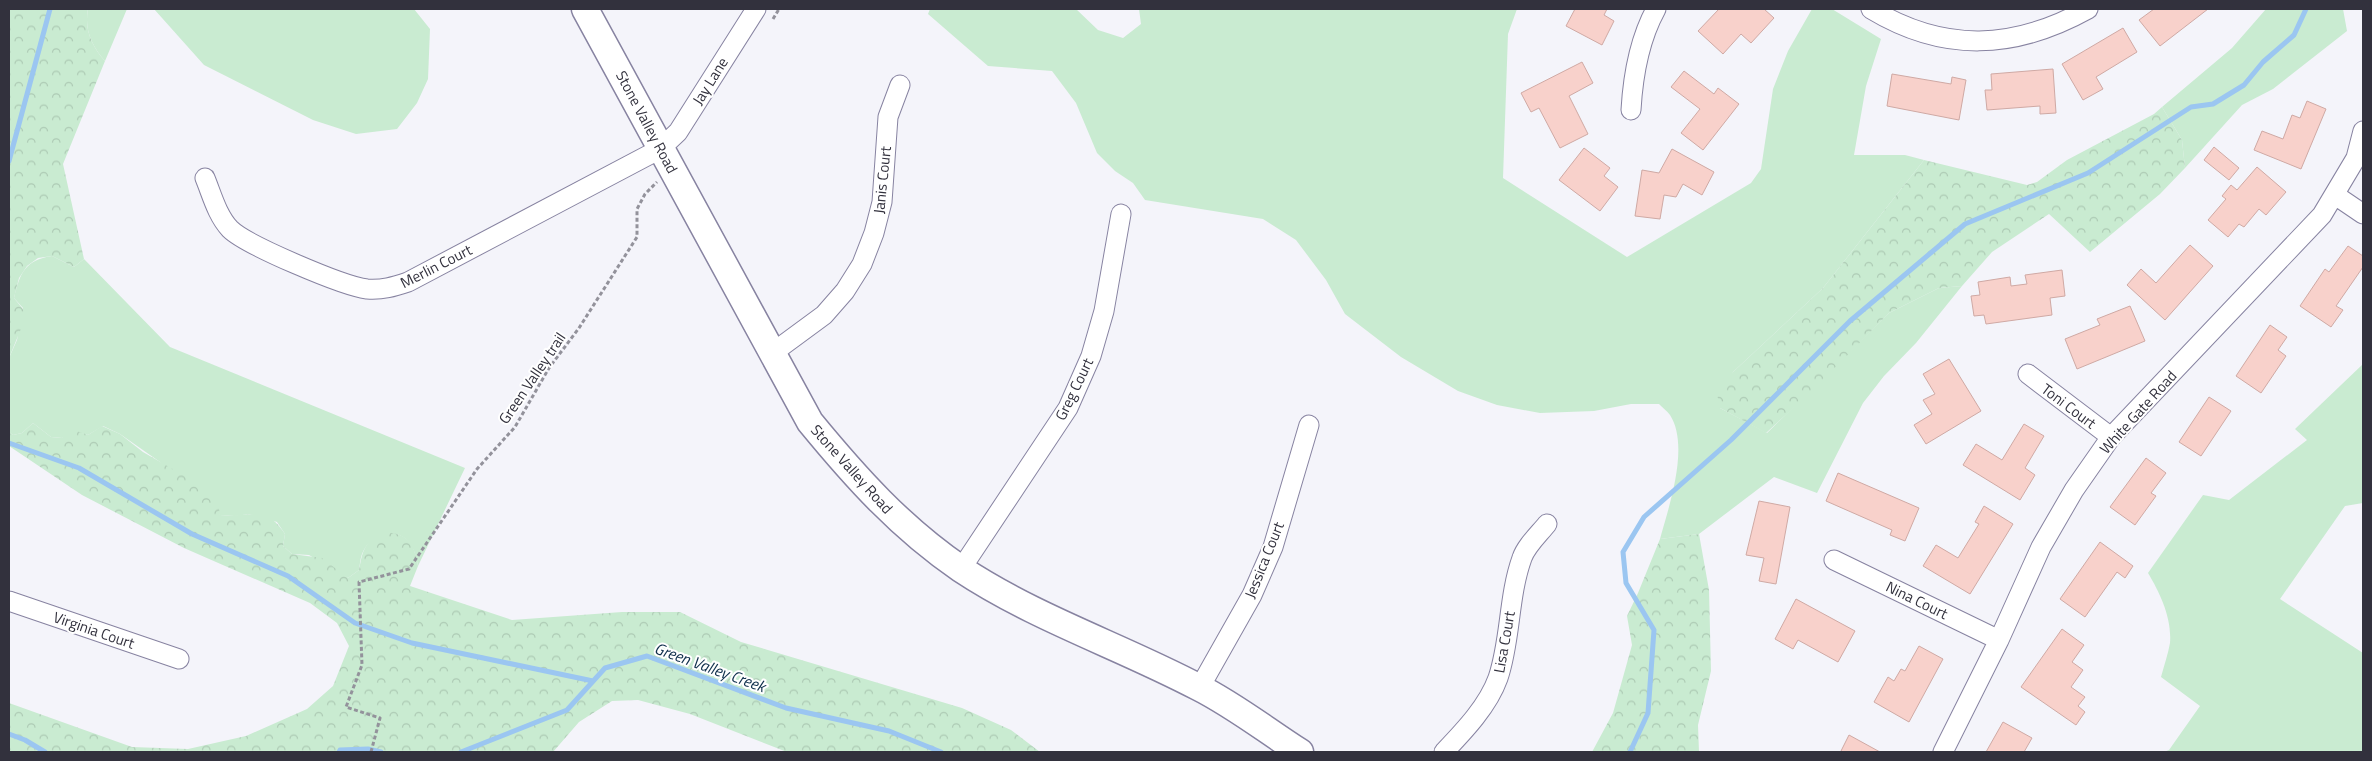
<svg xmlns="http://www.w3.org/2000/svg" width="2372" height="761" viewBox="0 0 2372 761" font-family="'Titillium Web',sans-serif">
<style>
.grass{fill:#c9ebd1}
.forest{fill:url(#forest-crowns)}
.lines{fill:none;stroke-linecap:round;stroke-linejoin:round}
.stream{stroke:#9bc6f1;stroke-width:5}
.building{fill:#f8d1cb;stroke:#cfa9a4}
.street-casing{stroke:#8783a1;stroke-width:21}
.secondary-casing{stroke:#8783a1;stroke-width:29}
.path{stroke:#93929b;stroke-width:3;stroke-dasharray:4 2.5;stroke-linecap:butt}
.street{stroke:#fff;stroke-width:19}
.secondary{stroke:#fff;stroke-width:26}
.labels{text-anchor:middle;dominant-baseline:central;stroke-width:4;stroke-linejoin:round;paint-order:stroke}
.street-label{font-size:15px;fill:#32313d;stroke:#fff}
.water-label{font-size:16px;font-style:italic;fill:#0e2e4b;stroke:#fff}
</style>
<defs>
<pattern id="forest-crowns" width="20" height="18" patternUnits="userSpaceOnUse" patternTransform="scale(1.25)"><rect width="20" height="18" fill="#c9ebd1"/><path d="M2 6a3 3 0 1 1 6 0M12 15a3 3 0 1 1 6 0" fill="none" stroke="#adcab4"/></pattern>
</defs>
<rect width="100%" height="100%" fill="#f4f4fa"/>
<path class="grass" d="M 88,9 L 127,9 L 105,61 C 92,46 84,30 88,9 Z
M 154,9 L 414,9 L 430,29 L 428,79 L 417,103 L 397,129 L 356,134 L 313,120 L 204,65 Z
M 930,9 L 1076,9 L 1098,30 L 1123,38 L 1141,24 L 1139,9 L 1517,9 L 1508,34 L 1503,178 L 1627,257 L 1751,183 L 1761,169 L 1773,89 L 1788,51 L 1812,9 L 1832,9 L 1881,39 L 1866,86 L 1854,155 L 1905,155 L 1924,160 L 1823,288 L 1733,372 L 1720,408 L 1767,433 L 1889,313 L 1939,288 L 1962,286 L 1916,343 L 1884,376 L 1863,403 L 1817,493 L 1774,477 L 1699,534 L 1660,539 C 1669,506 1690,446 1670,415 C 1667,411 1662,407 1659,404 L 1631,404 L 1594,411 L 1540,413 L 1497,405 L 1458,391 L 1401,357 L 1345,314 L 1326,280 L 1296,240 L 1263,219 L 1145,200 L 1133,183 L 1115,171 L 1097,153 L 1076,103 L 1052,71 L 988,66 L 928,14 Z
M 2266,9 L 2343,9 L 2347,31 L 2273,89 L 2242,105 L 2185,168 L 2182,140 L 2162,107 L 2232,48 Z
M 52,256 L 74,267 L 84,259 L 170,347 L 465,468 L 418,566 C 417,560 415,552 412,547 C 400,524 370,533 362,554 C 360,559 360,565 359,570 L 348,578 L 309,555 L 292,554 L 283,546 L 285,534 L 277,522 L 250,514 L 235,516 L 220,515 L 160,462 L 120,434 L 103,426 L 88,435 L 77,432 L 62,438 L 51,437 L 33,423 L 22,433 L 13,435 L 9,432 L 9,358 L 17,340 L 23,308 L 14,298 C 20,273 25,260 52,256 Z
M 2363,364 L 2363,503 L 2345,506 L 2280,599 L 2363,653 L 2363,752 L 2164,752 L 2169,750 L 2200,706 L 2161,677 C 2164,666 2168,654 2170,643 C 2172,618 2160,593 2148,573 L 2203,495 L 2229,500 L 2307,440 L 2295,429 Z"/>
<path class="forest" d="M 10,9 L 88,9 C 84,30 92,46 105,61 L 63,164 L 84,259 L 74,267 L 52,256 L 38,258 L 27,266 L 19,278 L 14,298 L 27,314 L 9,358 Z
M 2162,107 L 2182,140 L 2185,168 L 2160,194 L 2090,252 L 2049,214 L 1992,252 L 1962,286 L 1939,288 L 1889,313 L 1810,393 L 1766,433 L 1720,408 L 1717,394 L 1733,372 L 1823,288 L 1924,160 L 2027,185 L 2037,182 L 2067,160 L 2154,114 Z
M 33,423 L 51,437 L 62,438 L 71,429 L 88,435 L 102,426 L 120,434 L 143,452 L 204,487 L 218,503 L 220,515 C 250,518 265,503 285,534 L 283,546 L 292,554 L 322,558 L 348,578 L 359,570 C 361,560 362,549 370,541 C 382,528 404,531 413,547 C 415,553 417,560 418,566 L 410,586 L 512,620 L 622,612 L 680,612 L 741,642 L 962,708 L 1011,730 L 1040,752 L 787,752 L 690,714 L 638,700 L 612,701 L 579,722 L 553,752 L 9,752 L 9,703 L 132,747 L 188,749 L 246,736 L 307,709 L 333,686 L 349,646 L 337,623 L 310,603 L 184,548 L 82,495 L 9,446 L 9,432 L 13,435 L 22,433 Z
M 1699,534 L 1709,590 L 1711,671 L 1698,725 L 1699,752 L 1592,752 L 1613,713 L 1632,645 L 1627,616 L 1638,593 L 1660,539 Z"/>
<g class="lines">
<path class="stream" d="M 9,161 L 50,9
M 9,443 L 79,468 L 192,534 L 288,576 L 355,623 L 412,643 L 593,681
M 9,734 L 25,740 L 45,752
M 339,752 L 340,750 L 368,749 L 381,752
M 461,752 L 567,710 L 605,668 L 647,656 L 786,708 L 889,731 L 941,752
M 1630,752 L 1648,713 L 1654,630 L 1626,583 L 1623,552 L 1644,517 L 1731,440 L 1850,321 L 1965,224 L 2088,173 L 2191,107 L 2213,104 L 2244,85 L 2263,62 L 2294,35 L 2306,9"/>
</g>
<path class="building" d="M 1575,9 L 1607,9 L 1604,15 L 1614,21 L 1602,45 L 1566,26 Z
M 1719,9 L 1764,9 L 1774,18 L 1751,43 L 1741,34 L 1723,54 L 1698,31 Z
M 2154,9 L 2208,9 L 2160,46 L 2139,20 Z
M 2123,28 L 2137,52 L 2096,77 L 2103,89 L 2083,100 L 2062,64 Z
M 1582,62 L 1593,83 L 1569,96 L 1588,134 L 1560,148 L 1539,108 L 1531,112 L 1521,93 Z
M 2053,69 L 2056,113 L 2040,114 L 2040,106 L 1987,110 L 1985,90 L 1992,90 L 1991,74 Z
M 1684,71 L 1714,94 L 1718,88 L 1739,104 L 1703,150 L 1681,133 L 1700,109 L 1671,87 Z
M 1892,74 L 1951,84 L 1952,77 L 1966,80 L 1959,120 L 1887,106 Z
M 2307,101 L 2326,109 L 2301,169 L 2254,150 L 2262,131 L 2283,139 L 2292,115 L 2300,118 Z
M 2214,147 L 2239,168 L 2229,180 L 2204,160 Z
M 1584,148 L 1610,168 L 1604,176 L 1618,187 L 1600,211 L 1559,180 Z
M 1672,149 L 1714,172 L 1702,195 L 1683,184 L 1676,197 L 1664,195 L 1660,219 L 1635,216 L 1642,170 L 1659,173 Z
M 2257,167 L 2286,192 L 2266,215 L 2259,209 L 2244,227 L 2239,224 L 2228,237 L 2208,220 L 2226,199 L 2222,196 L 2231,185 L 2237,190 Z
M 2190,245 L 2213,266 L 2165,320 L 2127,285 L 2141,269 L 2156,283 Z
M 2348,246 L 2363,256 L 2363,267 L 2336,306 L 2343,310 L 2331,327 L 2300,306 L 2325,269 L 2329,272 Z
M 2062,270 L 2065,296 L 2050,298 L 2052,315 L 1986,324 L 1984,315 L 1974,316 L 1971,296 L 1980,295 L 1978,282 L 2010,277 L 2011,286 L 2027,284 L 2025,275 Z
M 2130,306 L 2145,341 L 2077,369 L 2065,339 L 2100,325 L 2097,319 Z
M 2270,325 L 2287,337 L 2278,350 L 2286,356 L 2261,393 L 2236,376 Z
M 1949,359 L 1981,411 L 1926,444 L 1914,425 L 1932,414 L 1923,400 L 1935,394 L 1923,374 Z
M 2209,397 L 2231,411 L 2201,456 L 2179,442 Z
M 2024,424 L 2044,436 L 2025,468 L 2035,475 L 2020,500 L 1963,465 L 1976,444 L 2002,460 Z
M 2146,458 L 2166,473 L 2151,493 L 2156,496 L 2135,525 L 2110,507 Z
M 1838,473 L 1919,508 L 1905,541 L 1890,535 L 1892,530 L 1826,501 Z
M 1759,501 L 1790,507 L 1776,584 L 1759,581 L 1764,558 L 1746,555 Z
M 1984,506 L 2013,524 L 1970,594 L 1923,566 L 1936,545 L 1958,558 L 1979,524 L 1975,522 Z
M 2100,542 L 2133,566 L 2125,578 L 2117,572 L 2085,617 L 2060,599 Z
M 1796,599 L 1855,631 L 1838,662 L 1798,640 L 1793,649 L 1775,639 Z
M 2062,629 L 2084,645 L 2072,662 L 2083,670 L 2071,687 L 2085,697 L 2078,706 L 2085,712 L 2076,725 L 2021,687 Z
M 1919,646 L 1943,659 L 1909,722 L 1874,702 L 1888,677 L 1894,681 L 1901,669 L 1905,671 Z
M 2003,722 L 2032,738 L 2024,752 L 1986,752 Z
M 1849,735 L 1880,752 L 1843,752 L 1841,751 Z"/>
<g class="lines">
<g class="street-casing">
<path id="street" d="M 1871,9 C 1944,53 2014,50 2088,9
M 1631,110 C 1633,75 1639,40 1656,9
M 205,178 C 212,195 217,215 230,229 C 246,245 343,286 367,289 C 383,290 393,287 408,282 L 660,149 L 678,132 L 756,9
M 2335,195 L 2363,214
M 771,354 L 824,315 L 845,291 L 862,264 L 874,233 L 882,202 L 888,117 L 900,85
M 2028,374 L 2111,437
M 1834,560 L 1999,640
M 961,569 L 1068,408 L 1091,356 L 1104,311 L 1121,214
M 9,601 L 179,659
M 1200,687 L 1252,595 L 1273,547 L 1309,425
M 1444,752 C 1464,731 1488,706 1498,678 C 1511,640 1508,597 1522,558 C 1526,546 1539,534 1547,524
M 1943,752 L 1999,640 L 2041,547 L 2074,490 L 2111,437 L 2322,215 L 2356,158 L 2363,131"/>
</g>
<g class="secondary-casing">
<path id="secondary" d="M 585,9 L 810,422 C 856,478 901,528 961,569 C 1035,618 1120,646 1198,687 C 1234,705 1267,731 1300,752"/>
</g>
<path class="path" d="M 773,19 L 779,9
M 371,752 L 380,718 L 346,707 L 362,665 L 359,582 L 409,569 L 477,469 L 515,427 L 549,368 L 579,328 L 637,237 L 637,209 L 645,194 L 657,182"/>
<use href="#street" class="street"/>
<use href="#secondary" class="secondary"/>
</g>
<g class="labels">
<g class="street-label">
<text transform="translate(710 81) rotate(-58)">Jay Lane</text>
<text transform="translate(647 122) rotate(62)">Stone Valley Road</text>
<text transform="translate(882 180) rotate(-84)">Janis Court</text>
<text transform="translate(436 266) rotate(-27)">Merlin Court</text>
<text transform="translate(532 378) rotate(-56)">Green Valley trail</text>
<text transform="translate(1074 389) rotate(-64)">Greg Court</text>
<text transform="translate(2069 406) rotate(37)">Toni Court</text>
<text transform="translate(2138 412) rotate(-48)">White Gate Road</text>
<text transform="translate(852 469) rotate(48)">Stone Valley Road</text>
<text transform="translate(1264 560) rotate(-68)">Jessica Court</text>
<text transform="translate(1917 600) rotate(26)">Nina Court</text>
<text transform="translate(94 630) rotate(19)">Virginia Court</text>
<text transform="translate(1504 642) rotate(-80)">Lisa Court</text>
</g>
<g class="water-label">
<text transform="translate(710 667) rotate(20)">Green Valley Creek</text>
</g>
</g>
<rect width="2372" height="761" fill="none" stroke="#32313d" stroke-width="20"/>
</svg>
